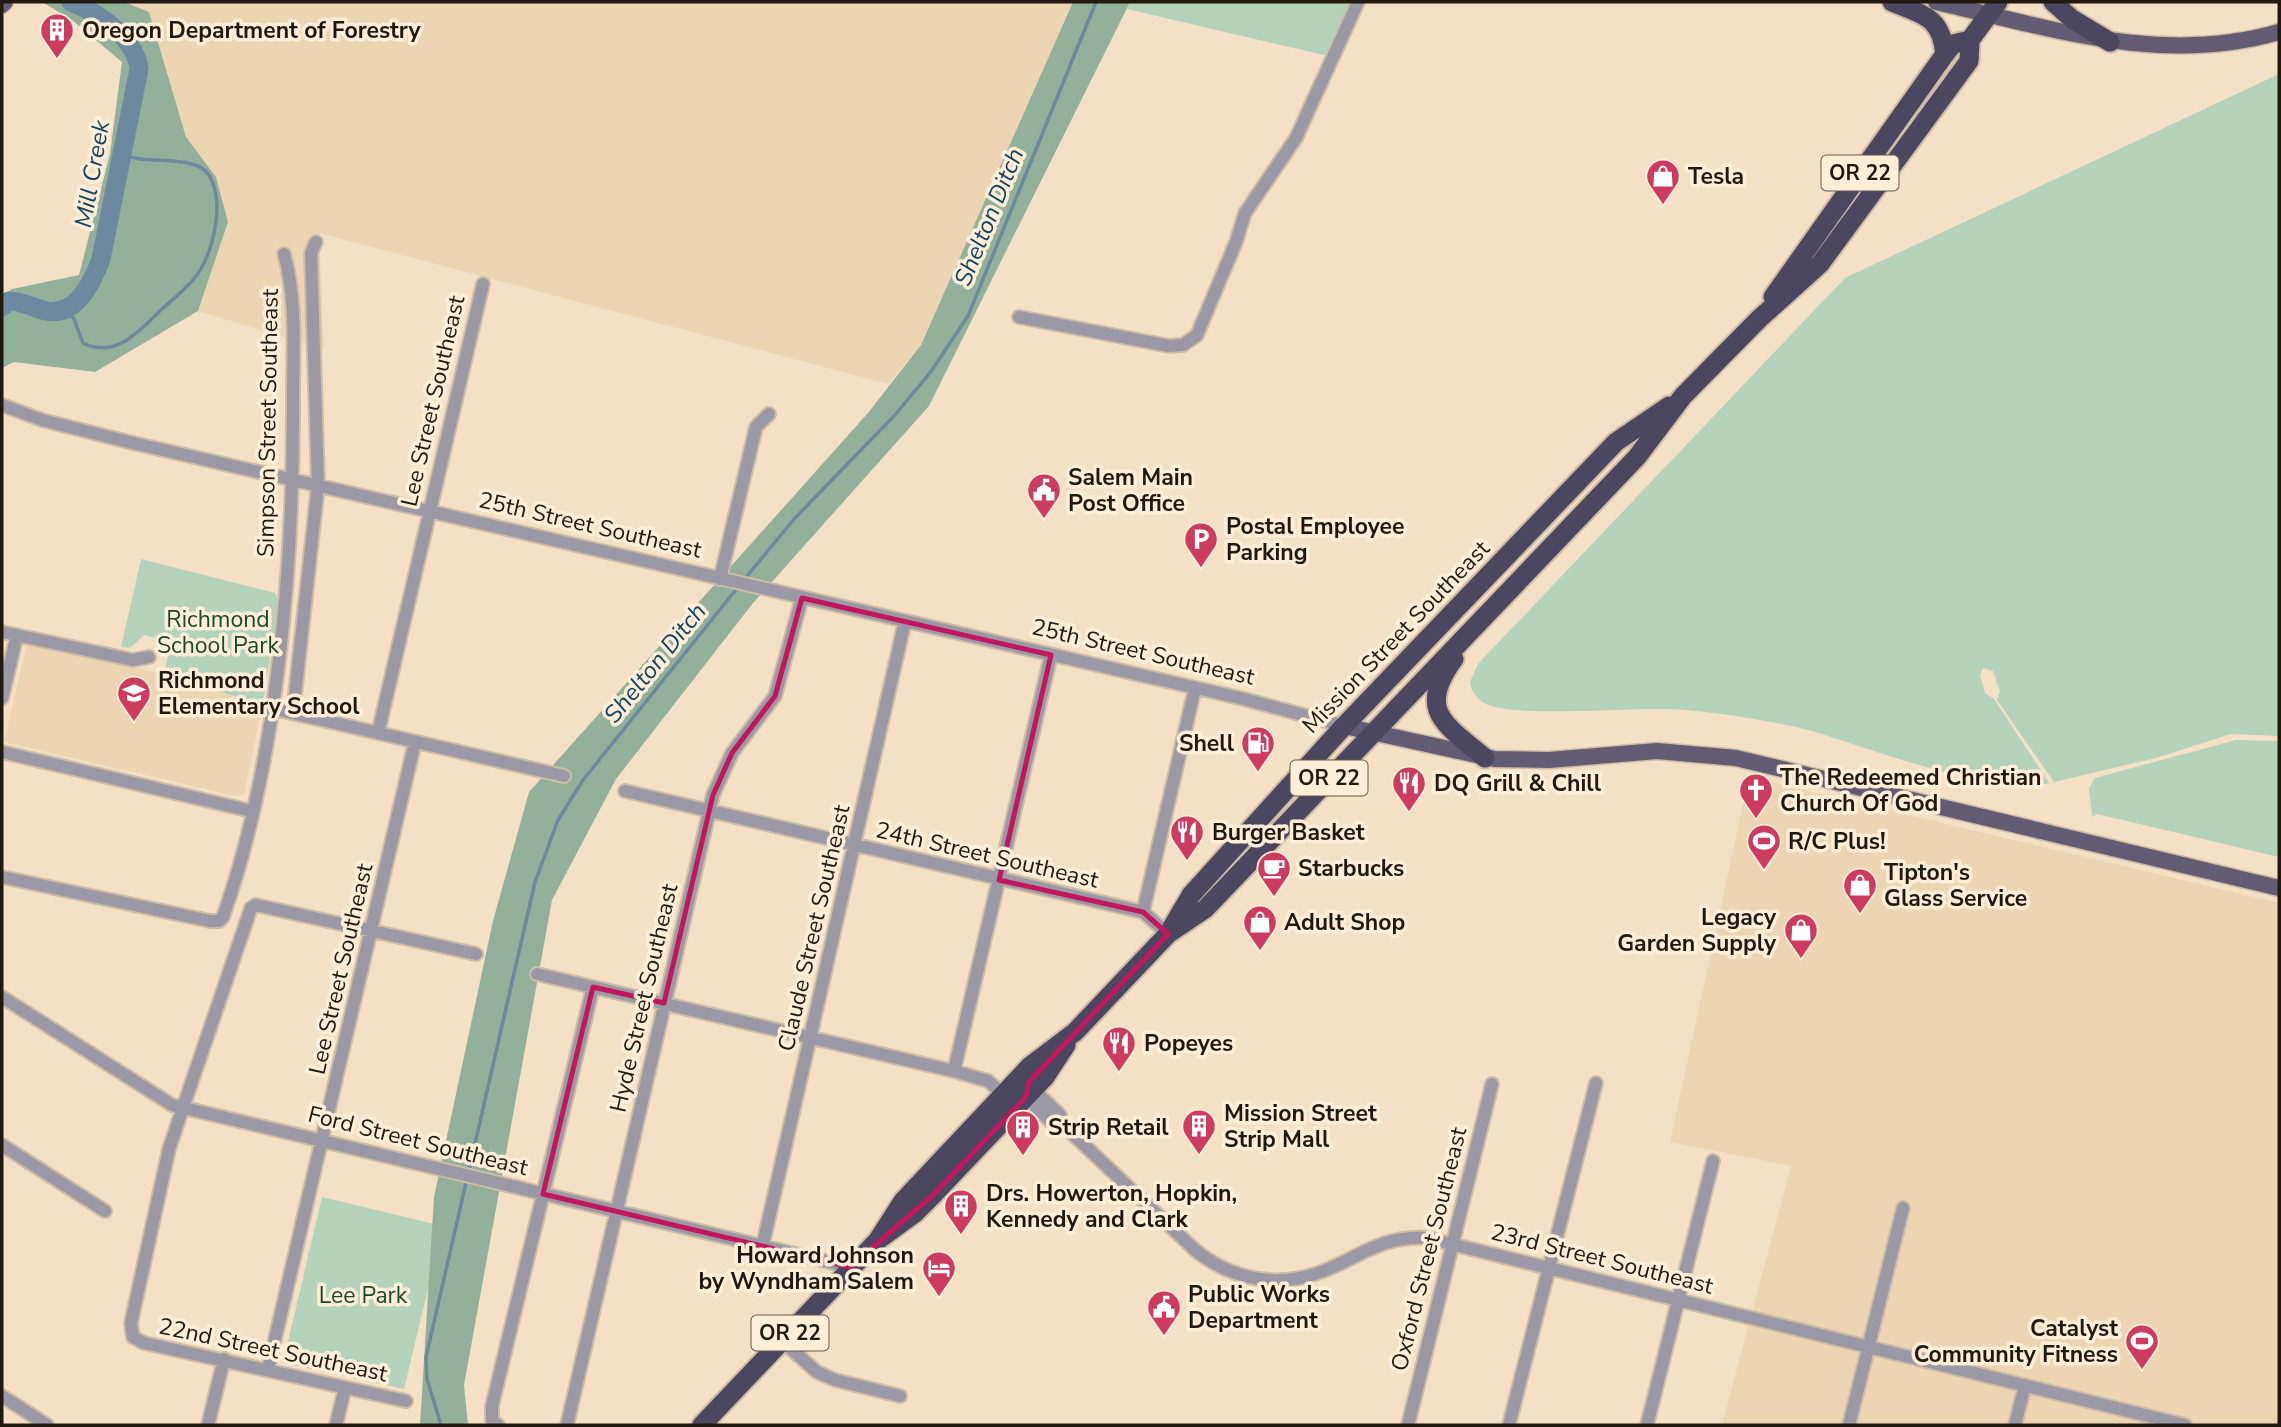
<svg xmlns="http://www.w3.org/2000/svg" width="2281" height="1427" viewBox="0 0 2281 1427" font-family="'Nunito Sans',sans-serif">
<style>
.built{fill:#edd4b3}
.green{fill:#b5d3bb}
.forest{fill:#93b19a}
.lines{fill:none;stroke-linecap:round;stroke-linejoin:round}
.stream{stroke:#6d89a0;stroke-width:3.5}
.river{stroke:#6d89a0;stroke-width:19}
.minor-casing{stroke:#cebca4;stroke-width:16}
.major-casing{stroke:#cebca4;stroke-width:19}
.highway-casing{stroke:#cebca4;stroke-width:23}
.minor{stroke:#9b99a6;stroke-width:12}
.major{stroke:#615c73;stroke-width:16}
.highway{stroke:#4c4760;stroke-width:19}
.marked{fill:none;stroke:#c2185b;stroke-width:5;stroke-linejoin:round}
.labels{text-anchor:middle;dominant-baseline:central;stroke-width:7;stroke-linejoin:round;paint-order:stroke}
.shield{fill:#feeed8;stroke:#63594b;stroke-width:2}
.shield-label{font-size:21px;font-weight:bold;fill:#20190f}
.poi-label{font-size:23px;font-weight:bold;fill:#20190f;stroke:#feeed8;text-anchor:start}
.street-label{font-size:23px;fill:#20190f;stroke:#feeed8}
.park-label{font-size:23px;fill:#184928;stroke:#feeed8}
.water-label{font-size:24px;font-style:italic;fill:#134465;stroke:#feeed8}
</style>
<rect width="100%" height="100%" fill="#f4e0c5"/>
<path class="built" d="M 124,2 L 1073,2 L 921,345 L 888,384 L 319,233 L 324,349 L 198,311 L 228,222 L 216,177 L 186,137 L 149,12 Z
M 27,644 L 164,674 L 163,678 L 202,689 L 263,703 L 244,794 L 235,796 L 4,742 Z
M 1749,777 L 2279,903 L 2278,1425 L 1722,1425 L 1791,1166 L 1670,1142 Z"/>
<path class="green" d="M 1130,2 L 1349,2 L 1328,56 L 1127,9 Z
M 2279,74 L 2279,736 L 2231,734 L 2156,758 L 2054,782 L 1997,700 L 2000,691 L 1993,671 L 1983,668 L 1980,675 L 1985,693 L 1994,699 L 2049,783 C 1995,797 1869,748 1812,731 C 1779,722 1721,713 1686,710 C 1641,705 1516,720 1484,703 C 1476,698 1471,691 1470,682 L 1478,664 L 1845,278 Z
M 141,559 L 275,593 L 279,603 L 263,703 L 163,678 L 169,651 L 159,639 L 144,635 L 130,648 L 121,647 Z
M 2236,740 L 2279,741 L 2279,857 L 2097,814 L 2092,817 L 2089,788 L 2095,778 Z
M 322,1197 L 443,1226 L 404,1389 L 283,1363 Z"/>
<path class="forest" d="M 42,2 L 124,2 L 149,12 L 186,137 L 216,177 L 228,222 L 198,311 L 95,372 L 14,362 L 2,368 L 2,296 L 12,289 L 79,275 L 110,154 L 122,62 L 72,20 Z
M 1073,2 L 1130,2 L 929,406 L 753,603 L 616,779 L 552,900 L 464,1385 L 468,1425 L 420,1425 L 434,1197 L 493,921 L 529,792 L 868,413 L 921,345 Z"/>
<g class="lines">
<path class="stream" d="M 66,308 L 74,319 L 83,343 C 115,359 138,332 160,311 C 171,301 182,292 192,281 C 213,257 226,204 209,175 C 195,153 143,166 123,154
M 743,581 L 795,518 L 894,416 L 930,373 L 968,316 L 1096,2
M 441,1425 L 427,1379 L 426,1357 L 535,882 L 558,820 L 583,780 L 738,587"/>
<path class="river" d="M 2,307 L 9,301 C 23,301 33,308 46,311 C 77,317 93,281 101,259 L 139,69 C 136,39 98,12 71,2"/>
<g class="minor-casing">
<path id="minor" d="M 1019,317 L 1169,346 L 1183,345 L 1197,335 L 1236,242 L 1245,213 L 1296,138 L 1358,2
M 2,405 L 42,420 L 133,443 L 1240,698 L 1344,726
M 720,579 L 756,427 L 769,414
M 2,632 L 133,660 L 149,657
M 2,698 L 17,635
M 270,708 L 564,776
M 293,713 L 318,485 L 311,253 L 316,242
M 378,733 L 483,284
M 2,752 L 251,811
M 625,791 L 1143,912 L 1168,934
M 2,877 L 210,921 L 219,921 L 223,917 C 278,762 294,561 293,396 C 293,350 297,299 284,254
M 1143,912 L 1195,688
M 537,974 L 954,1071 L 988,1081 L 1003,1094
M 2,997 L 172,1105 L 850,1267
M 954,1071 L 1051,655
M 1033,1089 L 1060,1115 L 1062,1124 L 1195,1250 C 1233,1281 1281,1289 1326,1270 C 1364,1254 1382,1236 1427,1238 L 2185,1425
M 1026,1097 L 1050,1121 L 1062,1124
M 2,1145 L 105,1211
M 763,1244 L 905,621
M 782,1341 L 817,1372 L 835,1380 L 900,1396
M 268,1369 L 415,742
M 2,1396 L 47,1425
M 406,1401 L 144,1343 L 133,1337 L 131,1323 L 169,1149 L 251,908 L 256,905 L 476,954
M 208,1425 L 224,1359
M 336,1425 L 345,1388
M 498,1425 L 492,1420 L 492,1406 L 593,987
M 567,1425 L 713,795 L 732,753 L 775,696 L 802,598
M 1408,1425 L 1492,1084
M 1509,1425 L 1596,1083
M 1647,1425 L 1713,1161
M 1849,1425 L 1903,1208
M 2015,1425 L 2025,1385"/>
</g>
<g class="major-casing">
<path id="major" d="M 1936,2 C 2050,28 2162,66 2279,32
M 2,5 L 5,2
M 1344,726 L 1495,759 L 1549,760 L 1657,751 L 1736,758 L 2279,888"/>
</g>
<g class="highway-casing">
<path id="highway" d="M 1892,2 C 1923,15 1941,16 1945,54
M 2053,2 L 2072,19 L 2110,42
M 1773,297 L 1945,54 L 1953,44 L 1970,40
M 1454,659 C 1416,711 1445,724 1485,758
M 1172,927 L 1191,895 L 1344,726 L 1616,442 L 1669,406
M 878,1240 L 903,1201 L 1030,1066 L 1075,1032 L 1168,934 L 1205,909 L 1637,457 L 1683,396 L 1759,319 L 1820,264 L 1969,61 L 1970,40 L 1998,2
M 702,1425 L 878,1240 L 915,1213 L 932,1196 L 1045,1077 L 1066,1045"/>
</g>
<use href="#minor" class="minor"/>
<use href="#major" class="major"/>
<use href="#highway" class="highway"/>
</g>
<path class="marked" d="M 802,598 L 1051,655 L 999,880 L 1143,912 L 1168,934 L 1029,1082 L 1026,1097 L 932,1196 L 850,1267 L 543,1194 L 593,987 L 664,1003 L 713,795 L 732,753 L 775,696 Z"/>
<defs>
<g id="building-pin" transform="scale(1.75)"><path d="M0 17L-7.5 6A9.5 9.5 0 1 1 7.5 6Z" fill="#cb3c5f" stroke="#feeed8"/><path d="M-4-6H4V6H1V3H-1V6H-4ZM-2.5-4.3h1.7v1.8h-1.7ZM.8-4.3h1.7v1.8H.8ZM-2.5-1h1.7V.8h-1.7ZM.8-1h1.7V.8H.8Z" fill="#fff"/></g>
<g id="shop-pin" transform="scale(1.75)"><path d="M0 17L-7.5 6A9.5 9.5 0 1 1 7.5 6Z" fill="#cb3c5f" stroke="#feeed8"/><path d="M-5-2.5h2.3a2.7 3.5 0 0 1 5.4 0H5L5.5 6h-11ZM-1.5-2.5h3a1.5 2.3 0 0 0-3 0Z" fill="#fff"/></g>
<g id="civic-pin" transform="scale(1.75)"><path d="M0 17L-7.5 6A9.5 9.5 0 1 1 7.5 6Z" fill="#cb3c5f" stroke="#feeed8"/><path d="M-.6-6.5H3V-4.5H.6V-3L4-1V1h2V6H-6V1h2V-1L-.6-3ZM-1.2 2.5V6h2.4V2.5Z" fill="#fff"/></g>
<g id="parking-pin" transform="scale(1.75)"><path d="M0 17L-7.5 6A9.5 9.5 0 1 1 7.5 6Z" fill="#cb3c5f" stroke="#feeed8"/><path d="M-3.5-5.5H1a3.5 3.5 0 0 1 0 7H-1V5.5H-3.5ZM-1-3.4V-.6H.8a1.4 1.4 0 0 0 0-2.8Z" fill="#fff"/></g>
<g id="school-pin" transform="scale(1.75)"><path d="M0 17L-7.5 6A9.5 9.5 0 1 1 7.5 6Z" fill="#cb3c5f" stroke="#feeed8"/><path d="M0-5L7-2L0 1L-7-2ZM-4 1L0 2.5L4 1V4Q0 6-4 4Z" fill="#fff"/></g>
<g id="fuel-pin" transform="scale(1.75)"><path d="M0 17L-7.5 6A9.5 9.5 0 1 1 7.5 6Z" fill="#cb3c5f" stroke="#feeed8"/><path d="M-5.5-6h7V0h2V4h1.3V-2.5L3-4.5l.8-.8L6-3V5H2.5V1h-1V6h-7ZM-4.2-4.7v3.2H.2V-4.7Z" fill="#fff"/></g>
<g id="restaurant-pin" transform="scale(1.75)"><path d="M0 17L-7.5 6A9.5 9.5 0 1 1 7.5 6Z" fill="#cb3c5f" stroke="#feeed8"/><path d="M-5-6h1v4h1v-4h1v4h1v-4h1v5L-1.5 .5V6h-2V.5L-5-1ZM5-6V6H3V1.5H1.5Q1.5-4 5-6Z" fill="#fff"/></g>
<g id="church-pin" transform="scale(1.75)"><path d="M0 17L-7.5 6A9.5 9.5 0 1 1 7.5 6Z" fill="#cb3c5f" stroke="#feeed8"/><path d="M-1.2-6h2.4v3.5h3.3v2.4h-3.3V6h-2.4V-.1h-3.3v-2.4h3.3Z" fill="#fff"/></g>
<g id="stadium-pin" transform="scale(1.75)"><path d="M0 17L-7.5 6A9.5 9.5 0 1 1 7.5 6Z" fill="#cb3c5f" stroke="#feeed8"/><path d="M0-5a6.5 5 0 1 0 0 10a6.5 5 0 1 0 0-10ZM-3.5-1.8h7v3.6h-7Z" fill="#fff"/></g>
<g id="cafe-pin" transform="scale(1.75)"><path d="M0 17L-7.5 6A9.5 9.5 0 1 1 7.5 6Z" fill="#cb3c5f" stroke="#feeed8"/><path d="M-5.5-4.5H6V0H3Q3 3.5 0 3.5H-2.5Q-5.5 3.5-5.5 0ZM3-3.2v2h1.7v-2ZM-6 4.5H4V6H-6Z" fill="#fff"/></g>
<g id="hotel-pin" transform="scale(1.75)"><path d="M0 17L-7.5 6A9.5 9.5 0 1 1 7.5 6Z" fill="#cb3c5f" stroke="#feeed8"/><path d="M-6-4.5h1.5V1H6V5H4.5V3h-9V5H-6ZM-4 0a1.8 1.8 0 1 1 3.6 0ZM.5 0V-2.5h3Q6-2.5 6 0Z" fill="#fff"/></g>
</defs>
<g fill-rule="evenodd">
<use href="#building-pin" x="57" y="30"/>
<use href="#shop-pin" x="1663" y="176"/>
<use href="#civic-pin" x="1044" y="490"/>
<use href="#parking-pin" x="1201" y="539"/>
<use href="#school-pin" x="134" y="693"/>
<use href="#fuel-pin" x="1258" y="743"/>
<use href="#restaurant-pin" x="1409" y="783"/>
<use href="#church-pin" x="1756" y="790"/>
<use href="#restaurant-pin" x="1187" y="832"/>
<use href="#stadium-pin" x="1764" y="841"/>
<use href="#cafe-pin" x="1274" y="868"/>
<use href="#shop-pin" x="1860" y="885"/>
<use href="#shop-pin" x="1260" y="922"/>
<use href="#shop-pin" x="1801" y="930"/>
<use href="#restaurant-pin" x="1119" y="1043"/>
<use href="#building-pin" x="1199" y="1126"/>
<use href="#building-pin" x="1023" y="1127"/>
<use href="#building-pin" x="961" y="1206"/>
<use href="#hotel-pin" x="939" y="1268"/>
<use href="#civic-pin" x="1164" y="1307"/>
<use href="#stadium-pin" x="2142" y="1341"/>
</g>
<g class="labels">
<g class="shield">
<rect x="1821.5" y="155.5" width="77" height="35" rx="5"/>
<rect x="1290.5" y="760.5" width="77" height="35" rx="5"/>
<rect x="751.5" y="1315.5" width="77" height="35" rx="5"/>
</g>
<g class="shield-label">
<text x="1860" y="173">OR 22</text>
<text x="1329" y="778">OR 22</text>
<text x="790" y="1333">OR 22</text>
</g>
<g class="poi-label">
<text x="82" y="30">Oregon Department of Forestry</text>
<text x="1688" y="176">Tesla</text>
<text x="1068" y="477">Salem Main<tspan x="1068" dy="26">Post Office</tspan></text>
<text x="1226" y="526">Postal Employee<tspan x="1226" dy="26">Parking</tspan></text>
<text x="158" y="680">Richmond<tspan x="158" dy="26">Elementary School</tspan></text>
<text x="1234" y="743" text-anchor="end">Shell</text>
<text x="1780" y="777">The Redeemed Christian<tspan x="1780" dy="26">Church Of God</tspan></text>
<text x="1434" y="783">DQ Grill &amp; Chill</text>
<text x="1212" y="832">Burger Basket</text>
<text x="1788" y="841">R/C Plus!</text>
<text x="1298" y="868">Starbucks</text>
<text x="1884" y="872">Tipton's<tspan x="1884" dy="26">Glass Service</tspan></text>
<text x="1776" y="917" text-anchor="end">Legacy<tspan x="1776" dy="26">Garden Supply</tspan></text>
<text x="1284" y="922">Adult Shop</text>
<text x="1144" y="1043">Popeyes</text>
<text x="1224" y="1113">Mission Street<tspan x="1224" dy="26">Strip Mall</tspan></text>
<text x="1048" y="1127">Strip Retail</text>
<text x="986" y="1193">Drs. Howerton, Hopkin,<tspan x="986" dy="26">Kennedy and Clark</tspan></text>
<text x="914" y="1255" text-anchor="end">Howard Johnson<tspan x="914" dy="26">by Wyndham Salem</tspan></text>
<text x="1188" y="1294">Public Works<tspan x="1188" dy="26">Department</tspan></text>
<text x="2118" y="1328" text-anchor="end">Catalyst<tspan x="2118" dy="26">Community Fitness</tspan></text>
</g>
<g class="street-label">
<text transform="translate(433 401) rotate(-77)">Lee Street Southeast</text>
<text transform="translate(268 423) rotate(-89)">Simpson Street Southeast</text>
<text transform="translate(590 525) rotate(13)">25th Street Southeast</text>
<text transform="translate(1396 637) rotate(-46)">Mission Street Southeast</text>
<text transform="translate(1143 652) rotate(13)">25th Street Southeast</text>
<text transform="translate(987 855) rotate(13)">24th Street Southeast</text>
<text transform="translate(814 928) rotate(-77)">Claude Street Southeast</text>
<text transform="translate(341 969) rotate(-77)">Lee Street Southeast</text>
<text transform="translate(644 998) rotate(-77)">Hyde Street Southeast</text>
<text transform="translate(418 1141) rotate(14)">Ford Street Southeast</text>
<text transform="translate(1429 1249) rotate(-76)">Oxford Street Southeast</text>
<text transform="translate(1602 1259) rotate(14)">23rd Street Southeast</text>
<text transform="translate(273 1350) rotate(12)">22nd Street Southeast</text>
</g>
<g class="park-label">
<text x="218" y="619">Richmond<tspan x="218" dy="26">School Park</tspan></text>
<text x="363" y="1295">Lee Park</text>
</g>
<g class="water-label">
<text transform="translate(92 174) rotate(-80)">Mill Creek</text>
<text transform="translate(989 217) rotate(-68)">Shelton Ditch</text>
<text transform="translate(655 663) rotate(-51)">Shelton Ditch</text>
</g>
</g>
<rect width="2281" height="1427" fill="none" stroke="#20190f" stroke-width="7"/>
</svg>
